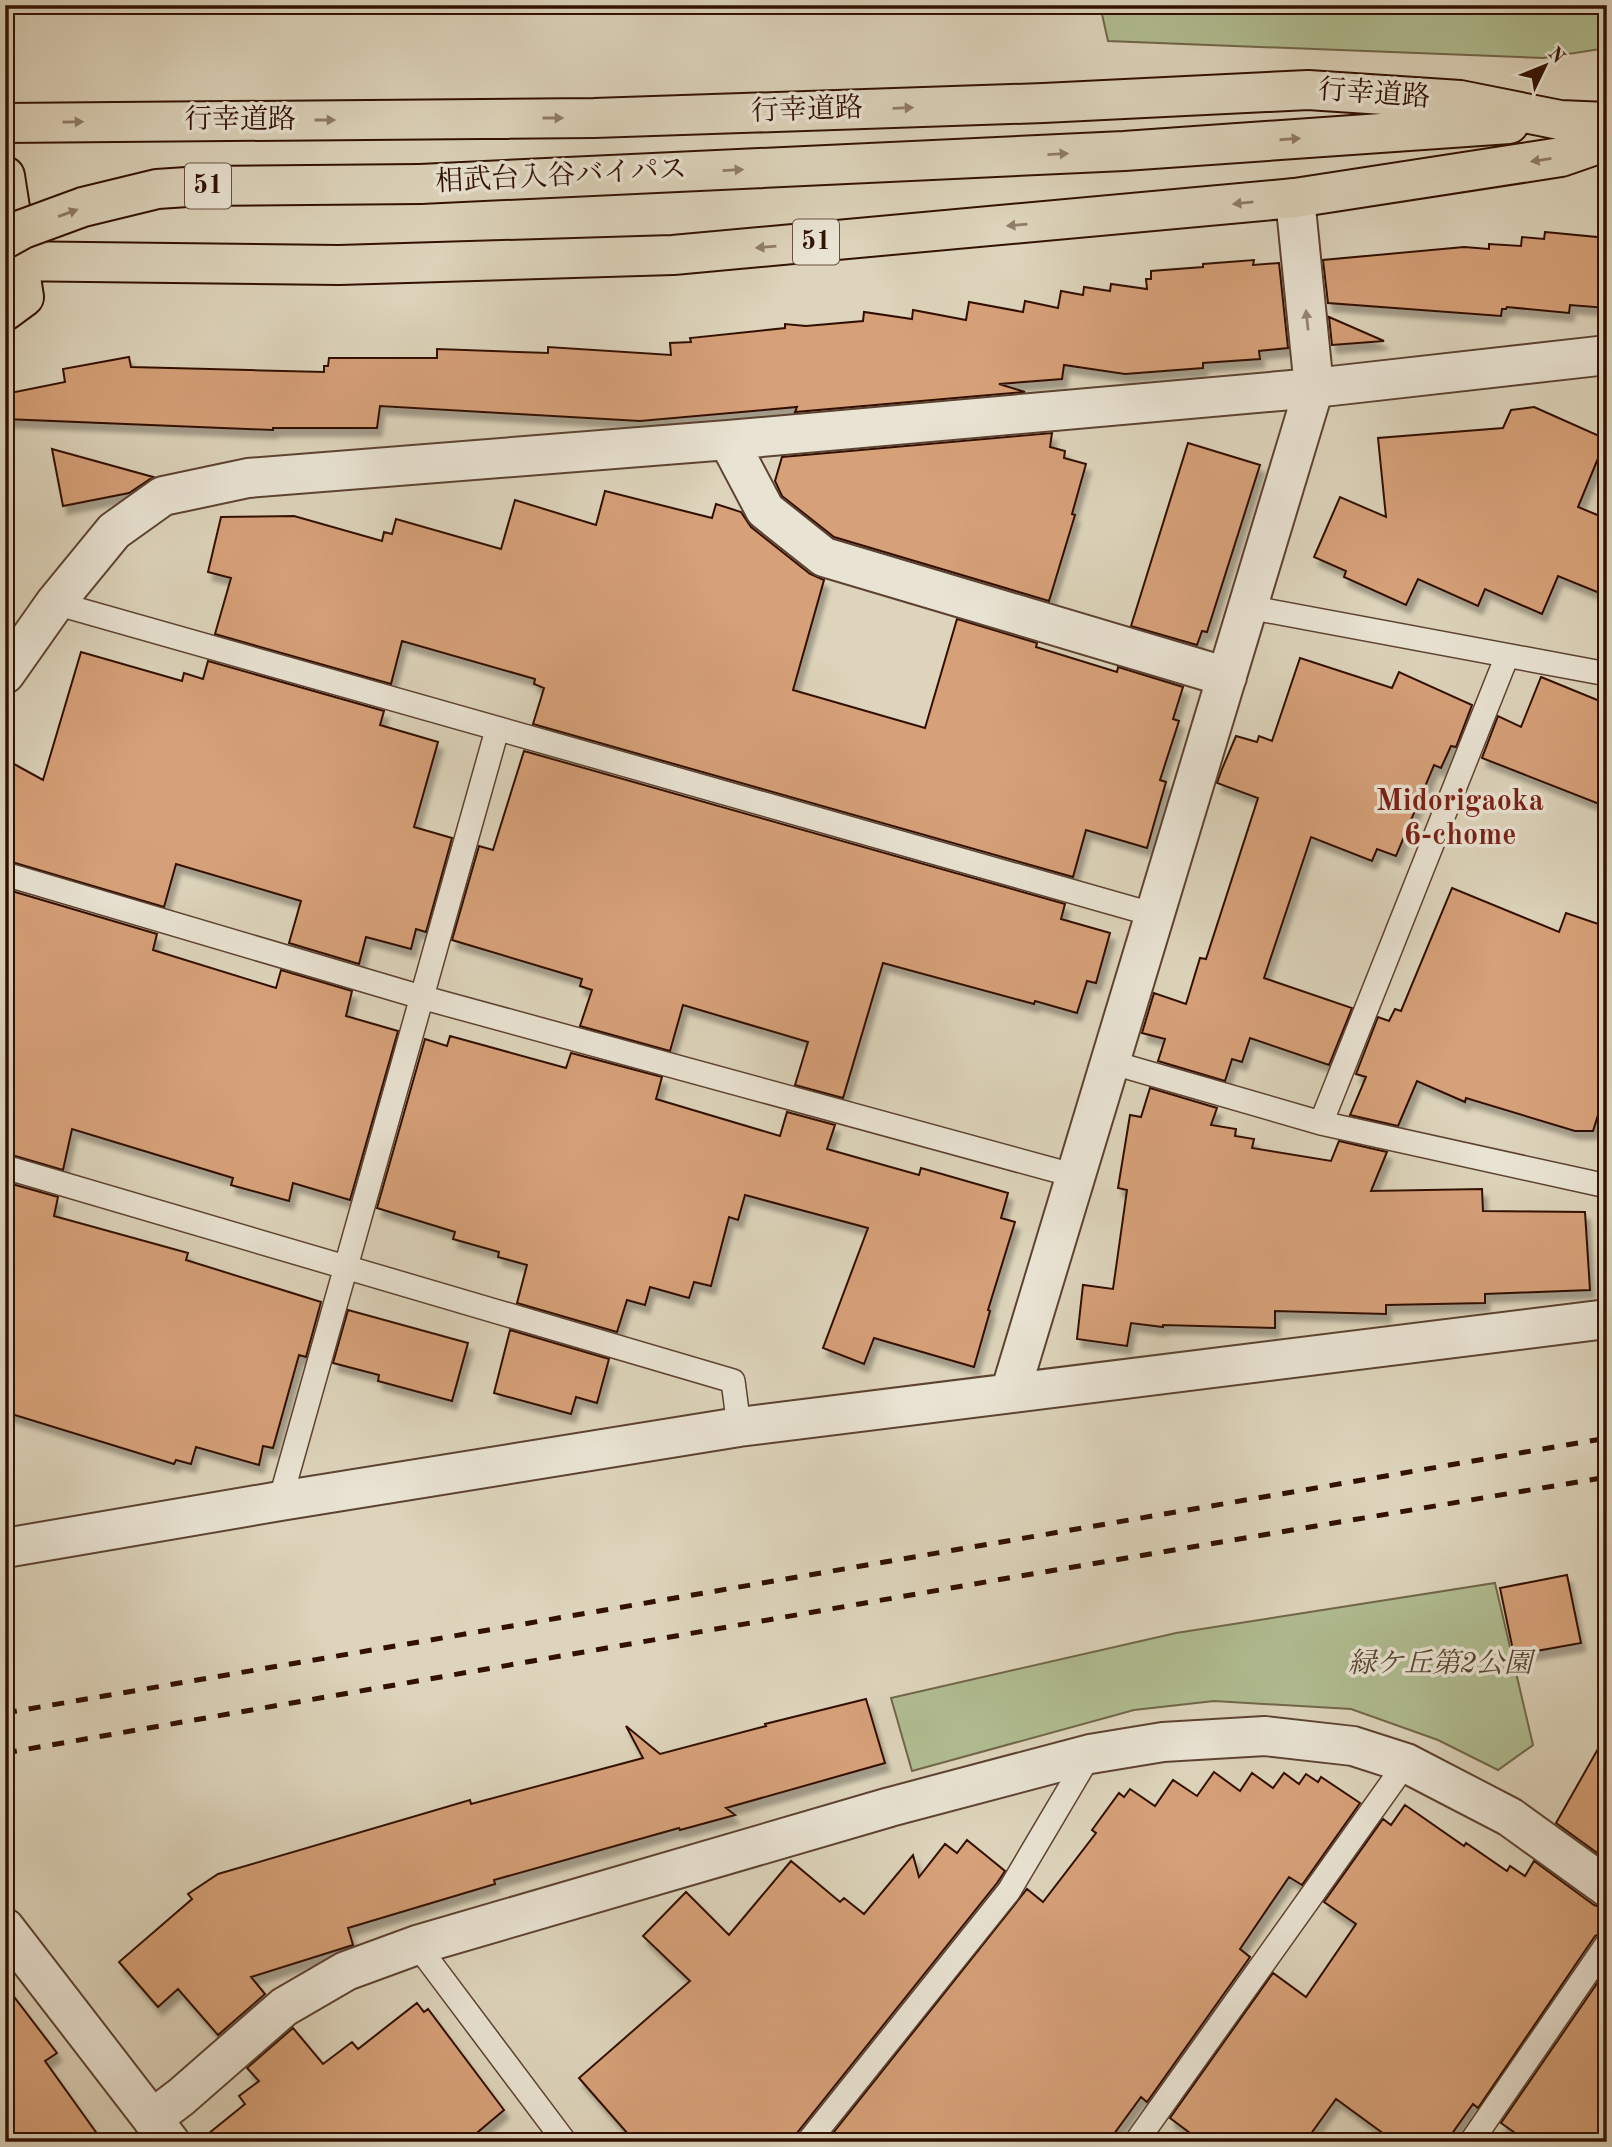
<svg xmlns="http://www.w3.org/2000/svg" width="1612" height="2147" viewBox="0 0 1612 2147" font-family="'Old Standard TT','Noto Serif JP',serif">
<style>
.green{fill:#b0bd91;stroke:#71674a;stroke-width:2}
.building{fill:#d6a078;stroke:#321103;stroke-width:2;filter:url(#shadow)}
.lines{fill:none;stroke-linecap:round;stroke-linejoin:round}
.lane-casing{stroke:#5d4231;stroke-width:26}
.street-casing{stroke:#5d4231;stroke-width:42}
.primary-casing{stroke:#321103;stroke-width:42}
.lane{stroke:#e9e3d3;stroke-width:23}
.street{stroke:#e9e3d3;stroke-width:38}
.primary{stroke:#ddd4bb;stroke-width:38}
.rail{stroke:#321103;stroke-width:5;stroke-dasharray:12 12;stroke-linecap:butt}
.primary-bridge-casing{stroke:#321103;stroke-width:42;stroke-linecap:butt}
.primary-bridge{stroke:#ddd4bb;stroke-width:38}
.oneway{fill:#907c68}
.oneway2{fill:#978475}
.labels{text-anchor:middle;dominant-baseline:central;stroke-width:7;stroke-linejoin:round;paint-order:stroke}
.shield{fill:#e9e3d3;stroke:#695041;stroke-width:2}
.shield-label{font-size:26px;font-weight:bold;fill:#321103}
.street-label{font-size:28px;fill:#321103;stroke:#e9e3d3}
.park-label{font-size:28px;font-style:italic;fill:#58452e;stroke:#e9e3d3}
.neighbourhood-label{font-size:30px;font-weight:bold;fill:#7a1f14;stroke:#e9e3d3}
</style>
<defs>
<filter id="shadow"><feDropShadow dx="4.5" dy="8" stdDeviation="2" flood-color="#0004"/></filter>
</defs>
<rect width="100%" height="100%" fill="#ddd4bb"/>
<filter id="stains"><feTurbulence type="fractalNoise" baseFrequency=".00286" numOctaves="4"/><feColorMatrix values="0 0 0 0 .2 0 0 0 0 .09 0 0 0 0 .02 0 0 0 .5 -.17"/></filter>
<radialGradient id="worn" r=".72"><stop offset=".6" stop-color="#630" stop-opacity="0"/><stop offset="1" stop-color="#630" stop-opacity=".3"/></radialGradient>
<path class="green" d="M 1100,5 L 1607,5 L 1607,48 L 1543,58 L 1108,41 Z
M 1495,1583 L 1533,1745 L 1498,1770 L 1438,1740 L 1351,1709 L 1214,1701 L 1134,1710 L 912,1771 L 891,1698 L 1176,1633 Z"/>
<path class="building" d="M 1545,232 L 1607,238 L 1607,308 L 1570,305 L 1569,313 L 1507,307 L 1506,309 L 1502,309 L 1501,316 L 1328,303 L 1323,260 L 1464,247 L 1489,249 L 1489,244 L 1521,246 L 1522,237 L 1544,239 Z
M 1254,260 L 1253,265 L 1279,263 L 1288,348 L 1259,351 L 1260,359 L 1203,363 L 1203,368 L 1125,374 L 1064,365 L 1062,379 L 999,384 L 1025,392 L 795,412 L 797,407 L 640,421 L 380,406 L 377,428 L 273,428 L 273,430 L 5,419 L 5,394 L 65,382 L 63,369 L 129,357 L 131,367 L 324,372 L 324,366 L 328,366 L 329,358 L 437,358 L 437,349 L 548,353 L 548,347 L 671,355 L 670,343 L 691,342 L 690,338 L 785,328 L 785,324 L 806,326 L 863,321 L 864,312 L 912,319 L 913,310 L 966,320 L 969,302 L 1023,312 L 1025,301 L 1058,308 L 1061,291 L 1083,295 L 1084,287 L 1110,291 L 1111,284 L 1147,289 L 1146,279 L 1151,279 L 1151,271 L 1203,267 L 1203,264 Z
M 1329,317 L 1384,341 L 1332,345 Z
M 1534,407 L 1606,439 L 1578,507 L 1607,519 L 1607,596 L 1558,576 L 1542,614 L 1485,589 L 1478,606 L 1418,579 L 1406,605 L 1344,577 L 1346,571 L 1314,557 L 1340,497 L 1386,517 L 1378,438 L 1503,428 L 1511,410 Z
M 1052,433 L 1050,447 L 1065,451 L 1064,458 L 1086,464 L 1072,514 L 1075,515 L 1049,601 L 834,537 L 782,496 L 775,481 L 782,457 Z
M 1188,443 L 1260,465 L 1207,632 L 1202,631 L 1197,645 L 1131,626 Z
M 52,449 L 153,477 L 129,493 L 63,506 Z
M 605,491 L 712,518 L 716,504 L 741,512 L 751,527 L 810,574 L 824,580 L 793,690 L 925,728 L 957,619 L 1037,643 L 1036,647 L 1117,672 L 1118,667 L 1183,687 L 1173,719 L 1179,721 L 1160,780 L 1166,782 L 1147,848 L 1086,830 L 1073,877 L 533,724 L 544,688 L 534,684 L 535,679 L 402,641 L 391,684 L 215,634 L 231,578 L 208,572 L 221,517 L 294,516 L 382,541 L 384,532 L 392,534 L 396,519 L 501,549 L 515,500 L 596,525 Z
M 81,652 L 182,681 L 184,673 L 203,679 L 208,661 L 384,711 L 380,725 L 438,742 L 414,827 L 452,838 L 426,932 L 416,929 L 411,949 L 366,937 L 359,964 L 289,943 L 301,901 L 176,864 L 164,907 L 5,860 L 5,759 L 43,780 Z
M 1300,658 L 1392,688 L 1399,672 L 1472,705 L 1456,747 L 1451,746 L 1441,768 L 1434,765 L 1396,856 L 1377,849 L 1372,861 L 1311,837 L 1264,978 L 1352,1008 L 1329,1065 L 1250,1038 L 1242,1062 L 1232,1059 L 1225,1081 L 1158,1061 L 1165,1039 L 1142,1033 L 1154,993 L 1186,1004 L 1200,958 L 1206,959 L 1258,798 L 1217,783 L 1222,769 L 1236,736 L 1257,742 L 1259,736 L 1272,741 Z
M 1541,677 L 1607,704 L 1607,807 L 1482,758 L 1498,716 L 1521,727 Z
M 524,751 L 1065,904 L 1061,919 L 1110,933 L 1096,983 L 1087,981 L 1077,1013 L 1035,1001 L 1034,1004 L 883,963 L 843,1098 L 795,1085 L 808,1042 L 683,1005 L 670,1051 L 580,1026 L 592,990 L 580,986 L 582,979 L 452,940 L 479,846 L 493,850 Z
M 1452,888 L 1559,932 L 1566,913 L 1607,927 L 1607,1086 L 1593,1131 L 1575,1131 L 1466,1098 L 1465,1102 L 1417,1081 L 1398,1126 L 1350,1115 L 1366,1077 L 1356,1074 L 1378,1017 L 1389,1021 L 1395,1009 L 1401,1011 Z
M 5,889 L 157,934 L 153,950 L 276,988 L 281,970 L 352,991 L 346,1016 L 398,1031 L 350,1200 L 293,1183 L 289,1201 L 231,1185 L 233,1178 L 72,1129 L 63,1170 L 5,1153 Z
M 450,1036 L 566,1068 L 571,1053 L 662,1077 L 656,1099 L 780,1136 L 787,1112 L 835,1125 L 827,1149 L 919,1175 L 921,1168 L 1008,1193 L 1001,1218 L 1015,1222 L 988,1310 L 990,1311 L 974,1367 L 874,1338 L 864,1364 L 823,1348 L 868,1228 L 745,1195 L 738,1220 L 729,1217 L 711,1286 L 694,1282 L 689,1298 L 650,1287 L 645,1305 L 627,1300 L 617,1332 L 517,1303 L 527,1265 L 498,1257 L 499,1252 L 453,1239 L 455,1232 L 377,1208 L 425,1039 L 447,1046 Z
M 1150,1088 L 1217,1108 L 1211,1125 L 1236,1129 L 1235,1136 L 1254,1139 L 1252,1148 L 1331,1161 L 1339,1141 L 1387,1152 L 1371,1191 L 1482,1189 L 1483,1211 L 1585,1212 L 1590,1290 L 1485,1294 L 1485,1303 L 1386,1305 L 1386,1314 L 1275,1311 L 1275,1328 L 1163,1325 L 1163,1327 L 1131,1323 L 1127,1346 L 1077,1339 L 1083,1285 L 1113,1289 L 1127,1190 L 1118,1188 L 1130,1115 L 1141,1117 Z
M 5,1182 L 58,1197 L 54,1216 L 188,1253 L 186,1260 L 321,1302 L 306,1357 L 299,1355 L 273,1448 L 263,1446 L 259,1465 L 196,1447 L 191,1464 L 176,1460 L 174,1464 L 5,1412 Z
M 348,1310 L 468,1343 L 452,1401 L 378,1381 L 379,1375 L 333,1363 Z
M 510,1330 L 609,1359 L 597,1403 L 576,1397 L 571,1414 L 494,1393 Z
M 1567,1575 L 1581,1643 L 1514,1655 L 1500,1588 Z
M 866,1699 L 885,1763 L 726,1808 L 735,1815 L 680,1830 L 679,1828 L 494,1880 L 495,1884 L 348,1928 L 353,1945 L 251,1977 L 265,1994 L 218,2035 L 178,1989 L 158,2007 L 119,1962 L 192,1899 L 188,1894 L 218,1874 L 470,1800 L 471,1804 L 643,1758 L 626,1726 L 660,1754 L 766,1726 L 765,1724 Z
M 1607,1733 L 1607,1860 L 1556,1823 Z
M 1214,1772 L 1240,1791 L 1252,1773 L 1273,1788 L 1284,1773 L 1299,1784 L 1306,1774 L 1318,1782 L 1321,1777 L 1360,1803 L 1302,1885 L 1289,1877 L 1240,1949 L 1250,1957 L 1147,2102 L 1141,2097 L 1108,2142 L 826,2142 L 1027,1889 L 1043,1902 L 1096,1833 L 1092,1830 L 1119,1793 L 1124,1797 L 1130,1789 L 1155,1806 L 1173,1780 L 1197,1796 Z
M 1405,1805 L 1464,1846 L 1466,1843 L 1507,1871 L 1510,1866 L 1525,1876 L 1534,1861 L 1594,1905 L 1607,1909 L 1607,1930 L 1595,1936 L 1478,2108 L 1473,2104 L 1446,2142 L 1395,2142 L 1336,2099 L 1305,2142 L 1202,2142 L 1170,2118 L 1273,1973 L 1306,1997 L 1356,1924 L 1324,1902 L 1383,1819 L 1391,1825 Z
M 967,1840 L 1005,1871 L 997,1883 L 797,2133 L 794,2142 L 635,2142 L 579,2078 L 690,1981 L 643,1936 L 686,1892 L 729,1935 L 791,1861 L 840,1902 L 844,1898 L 864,1914 L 913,1855 L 919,1877 L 945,1844 L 957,1853 Z
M 1607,1969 L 1607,2142 L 1528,2142 L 1501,2123 Z
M 5,1985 L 57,2053 L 45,2061 L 103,2142 L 16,2142 L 5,2127 Z
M 417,2003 L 424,2012 L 428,2009 L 504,2110 L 466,2142 L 198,2142 L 245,2104 L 239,2096 L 259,2081 L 247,2068 L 293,2028 L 323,2064 L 352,2042 L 358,2049 Z"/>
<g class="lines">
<g class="lane-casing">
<path id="lane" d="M 55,603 L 1155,915
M 1248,607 L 1607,674
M 5,874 L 421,997 L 1076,1176
M 1110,1062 L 1321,1123 L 1607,1186
M 1321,1123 L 1507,656
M 5,1167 L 733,1381 L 739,1427
M 280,1501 L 497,730
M 417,1945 L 565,2142
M 808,2142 L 1009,1891 L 1090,1754
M 1136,2142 L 1406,1763
M 1471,2142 L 1607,1944"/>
</g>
<g class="street-casing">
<path id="street" d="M 728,440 L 765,510 L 824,557 L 1227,677
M 5,674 L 55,603 L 114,531 L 163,496 L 248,478 L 728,440 L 1314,388 L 1607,355
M 1010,1393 L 1314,388 L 1295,198
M 5,1548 L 280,1501 L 739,1427 L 1607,1319
M 5,1928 L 170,2142
M 152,2119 L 181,2097 L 284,2007 L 346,1971 L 417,1945 L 890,1807 L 1090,1754 L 1163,1742 L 1265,1736 L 1353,1746 L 1406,1763 L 1510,1817 L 1607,1887"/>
</g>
<g class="primary-casing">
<path id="primary" d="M 5,123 L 594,118 L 1043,103 L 1308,90 L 1460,100 L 1560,120 L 1607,122
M 5,176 L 24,297 L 5,311
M 420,184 L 1124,151 L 1509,124
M 5,261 L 339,265 L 673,255 L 1295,198 L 1561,157 L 1607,141"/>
</g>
<use href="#lane" class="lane"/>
<use href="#street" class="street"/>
<use href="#primary" class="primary"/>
<path class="rail" d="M 5,1713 L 1607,1438
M 5,1753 L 1014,1577 L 1607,1477"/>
<g class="primary-bridge-casing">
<path id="primary-bridge" d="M 5,239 L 23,229 L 83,207 L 157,189 L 202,186 L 420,184"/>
</g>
<use href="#primary-bridge" class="primary-bridge"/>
</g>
<defs><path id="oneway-solid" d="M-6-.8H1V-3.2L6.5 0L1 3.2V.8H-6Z" transform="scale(1.75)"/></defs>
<g class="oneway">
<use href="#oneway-solid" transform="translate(903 108) rotate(-2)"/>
<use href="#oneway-solid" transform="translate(553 118)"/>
<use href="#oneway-solid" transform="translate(325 120)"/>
<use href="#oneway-solid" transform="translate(73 122) rotate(-1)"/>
<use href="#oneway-solid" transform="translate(1290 139) rotate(-4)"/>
<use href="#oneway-solid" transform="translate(1058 154) rotate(-3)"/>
<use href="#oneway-solid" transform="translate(1541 160) rotate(171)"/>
<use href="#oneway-solid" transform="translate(733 170) rotate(-3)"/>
<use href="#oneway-solid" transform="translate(1243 203) rotate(174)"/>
<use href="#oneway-solid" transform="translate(68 213) rotate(-20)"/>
<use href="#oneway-solid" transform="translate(1017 225) rotate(175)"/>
<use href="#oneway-solid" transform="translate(766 247) rotate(175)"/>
</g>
<use class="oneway2" href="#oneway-solid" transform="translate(1307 320) rotate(-96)"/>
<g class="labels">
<g class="shield">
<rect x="185" y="163.5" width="46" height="45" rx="5"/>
<rect x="793" y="219.5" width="46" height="45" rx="5"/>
</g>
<g class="shield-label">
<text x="208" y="186">51</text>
<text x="816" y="242">51</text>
</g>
<g class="street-label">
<text transform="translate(1374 95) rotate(4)">行幸道路</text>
<text transform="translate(807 111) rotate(-2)">行幸道路</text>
<text x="240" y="121">行幸道路</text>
<text transform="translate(561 177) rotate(-3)">相武台入谷バイパス</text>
</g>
<g class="park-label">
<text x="1440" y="1665">緑ケ丘第2公園</text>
</g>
<g class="neighbourhood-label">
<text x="1460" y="802">Midorigaoka<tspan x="1460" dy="34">6-chome</tspan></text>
</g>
</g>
<rect width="1612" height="2147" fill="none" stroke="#ddd4bb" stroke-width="28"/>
<rect x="7" y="7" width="1598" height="2133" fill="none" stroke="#321103" stroke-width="3.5"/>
<rect x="14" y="14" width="1584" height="2119" fill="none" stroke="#321103" stroke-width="2"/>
<g transform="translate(1545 66) rotate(47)" stroke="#e9e3d3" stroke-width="5" paint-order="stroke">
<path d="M0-5L12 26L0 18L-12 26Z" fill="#321103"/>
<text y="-10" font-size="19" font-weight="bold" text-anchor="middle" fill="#321103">N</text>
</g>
<rect width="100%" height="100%" filter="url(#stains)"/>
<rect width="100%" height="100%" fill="url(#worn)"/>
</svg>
